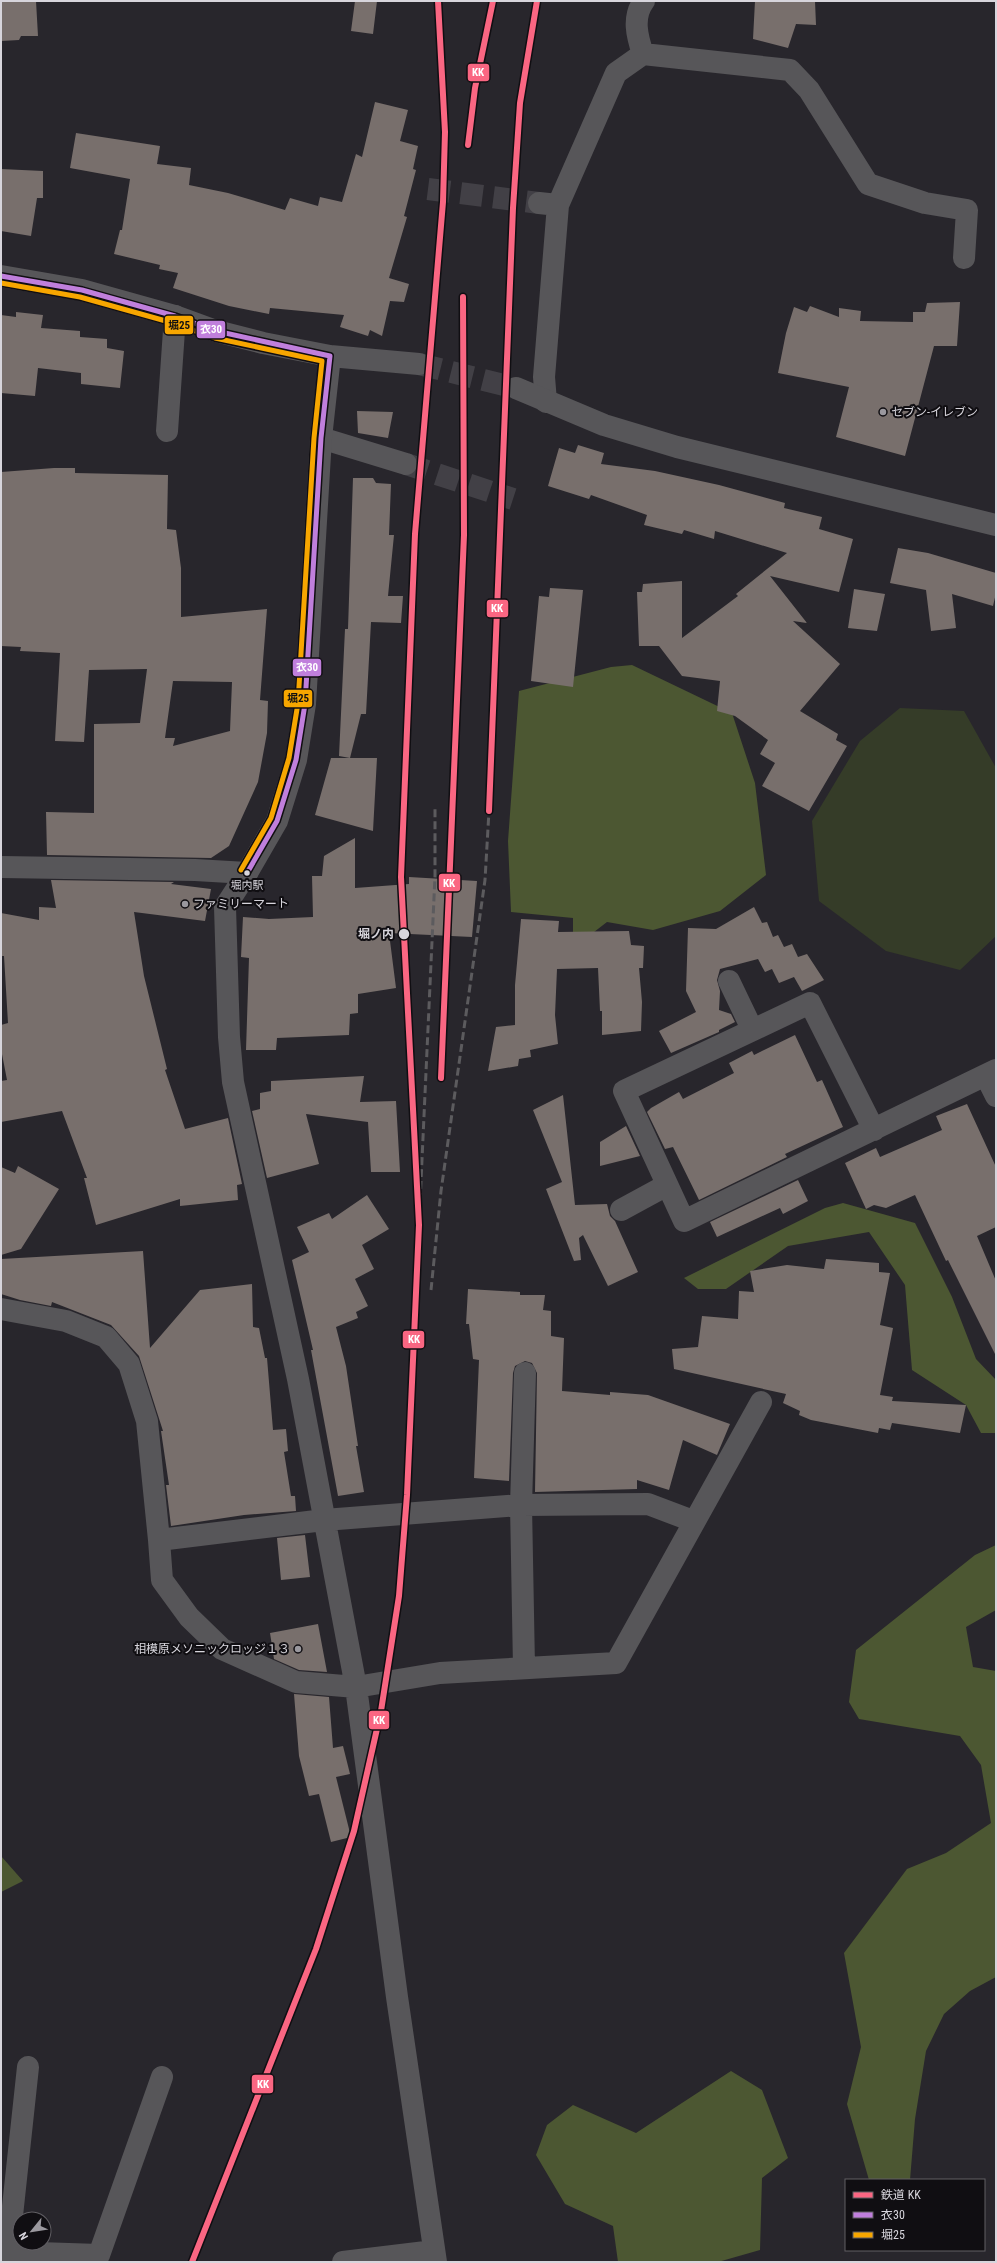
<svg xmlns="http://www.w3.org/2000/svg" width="997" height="2263" viewBox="0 0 997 2263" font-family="'Roboto Condensed','Noto Sans JP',sans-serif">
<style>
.green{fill:#353c28}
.forest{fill:#4c5732}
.building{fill:#786f6c;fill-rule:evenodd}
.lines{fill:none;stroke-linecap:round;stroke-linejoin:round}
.minor-tunnel{stroke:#424046;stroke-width:22;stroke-dasharray:22 11;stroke-linecap:butt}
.tertiary-tunnel{stroke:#424046;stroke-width:22;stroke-dasharray:22 11;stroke-linecap:butt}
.minor{stroke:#575659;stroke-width:22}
.tertiary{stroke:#575659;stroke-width:22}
.rail{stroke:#5c5b5e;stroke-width:3;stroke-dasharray:8 4;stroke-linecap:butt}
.bus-1-casing{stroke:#100e12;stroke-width:8}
.bus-2-casing{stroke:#100e12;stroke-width:8}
.bus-1{stroke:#c07fdc;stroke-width:5}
.bus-2{stroke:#f7a600;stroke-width:5}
.rail-1-casing{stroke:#100e12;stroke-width:9}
.rail-1{stroke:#fa6682;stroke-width:6}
.poi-dot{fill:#9a989e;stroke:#100e12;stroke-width:1.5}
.bus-dot{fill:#d7d5dc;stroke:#100e12;stroke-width:1.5}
.labels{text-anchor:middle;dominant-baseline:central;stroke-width:4;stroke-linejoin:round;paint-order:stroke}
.bus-label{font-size:11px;fill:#d7d5dc;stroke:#100e12}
.poi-label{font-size:12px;fill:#d7d5dc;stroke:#100e12;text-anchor:start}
.stop-label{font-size:12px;font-weight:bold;fill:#d7d5dc;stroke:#100e12;text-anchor:end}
.line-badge{stroke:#100e12;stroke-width:1.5}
.badge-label{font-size:11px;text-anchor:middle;font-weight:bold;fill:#fff}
.pale-badge-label{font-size:11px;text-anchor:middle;font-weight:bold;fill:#111}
</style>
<rect width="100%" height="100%" fill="#28262c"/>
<path class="green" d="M 900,708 L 964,711 L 996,768 L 996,936 L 960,970 L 886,951 L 819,901 L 812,821 L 860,741 Z"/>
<path class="forest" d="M 632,665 L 732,713 L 755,783 L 766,875 L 720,911 L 653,930 L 607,922 L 585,939 L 573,936 L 573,918 L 511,912 L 508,841 L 519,691 L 611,667 Z
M 843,1203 L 915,1223 L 952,1297 L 976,1359 L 996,1380 L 996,1433 L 981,1433 L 966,1405 L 912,1370 L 905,1285 L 869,1232 L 788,1246 L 726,1289 L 698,1289 L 684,1278 L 825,1208 Z
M 996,1545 L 996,1610 L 966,1627 L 973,1667 L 996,1671 L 996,1977 L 970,1991 L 944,2014 L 926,2051 L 915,2119 L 910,2180 L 869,2180 L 847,2104 L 861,2047 L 844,1953 L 907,1869 L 946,1853 L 991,1823 L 981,1765 L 960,1736 L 859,1719 L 849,1702 L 856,1650 L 975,1555 Z
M 1,1856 L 23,1881 L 1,1892 Z
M 731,2071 L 762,2090 L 788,2158 L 762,2178 L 760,2250 L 718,2262 L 618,2262 L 613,2226 L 565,2204 L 536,2155 L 547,2125 L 573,2105 L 636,2133 Z"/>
<path class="building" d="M 1,1 L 36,1 L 38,36 L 21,36 L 19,40 L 1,41 Z
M 355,1 L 377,1 L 373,34 L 351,31 Z
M 755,1 L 815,1 L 816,25 L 796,24 L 788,48 L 753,39 Z
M 375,102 L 408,110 L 400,141 L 418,146 L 413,169 L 416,170 L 404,216 L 407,217 L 389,278 L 409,284 L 404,302 L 390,301 L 382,336 L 370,330 L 368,336 L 340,327 L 344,315 L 270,308 L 269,314 L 229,306 L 173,288 L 178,273 L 159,269 L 160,265 L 114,254 L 120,230 L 122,230 L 130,179 L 70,168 L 76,133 L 160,146 L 157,164 L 191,168 L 189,185 L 228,193 L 285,210 L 290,198 L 318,206 L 320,197 L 342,202 L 356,154 L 362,157 Z
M 1,169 L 43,171 L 43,198 L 37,198 L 31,236 L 1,231 Z
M 960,302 L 957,346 L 934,346 L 905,456 L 836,437 L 849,387 L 778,373 L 786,333 L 794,307 L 807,312 L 810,306 L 839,317 L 839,308 L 861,311 L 860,321 L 913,322 L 913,312 L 925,312 L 927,303 Z
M 16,312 L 43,315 L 41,328 L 80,331 L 80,337 L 107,339 L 107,348 L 124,351 L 120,388 L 81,384 L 81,373 L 38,368 L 35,396 L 1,393 L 1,315 L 16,317 Z
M 357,411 L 393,412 L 388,438 L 358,433 Z
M 578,445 L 604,453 L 601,464 L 655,471 L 719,485 L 785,503 L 784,508 L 822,517 L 819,529 L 853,539 L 839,592 L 770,576 L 807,623 L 793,621 L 840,664 L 800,711 L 838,734 L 836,740 L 847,746 L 809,811 L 762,786 L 775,763 L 760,754 L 768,740 L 735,716 L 717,711 L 720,681 L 682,676 L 659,646 L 639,646 L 637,592 L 642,592 L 643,584 L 682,581 L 682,638 L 738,596 L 736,594 L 787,553 L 715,531 L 714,539 L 684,530 L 682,534 L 644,525 L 647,515 L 591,495 L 589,499 L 548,486 L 559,448 L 575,453 Z
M 54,468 L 75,468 L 75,473 L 168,475 L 167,529 L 176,530 L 181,568 L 181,617 L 267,609 L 260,700 L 268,701 L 267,733 L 258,782 L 229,846 L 211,858 L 47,855 L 46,812 L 94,813 L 94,724 L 140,723 L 147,669 L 89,670 L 84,742 L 55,741 L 60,653 L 20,651 L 21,647 L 1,646 L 1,472 ZM 173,681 L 232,682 L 230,731 L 173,746 L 175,738 L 165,738 Z
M 353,478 L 373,478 L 376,483 L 391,484 L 389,535 L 394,535 L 388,596 L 403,596 L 401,623 L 371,622 L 366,714 L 361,714 L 350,758 L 339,756 L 345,629 L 348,629 Z
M 898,548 L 928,553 L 996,573 L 996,593 L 993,606 L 952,594 L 956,628 L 931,631 L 926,590 L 890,583 Z
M 550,588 L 583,590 L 573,687 L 531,681 L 539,596 L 549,597 Z
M 854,589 L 885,594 L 877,631 L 848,628 Z
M 331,758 L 377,758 L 373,831 L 315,815 Z
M 355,838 L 355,888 L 409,884 L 409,877 L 477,881 L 472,937 L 389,933 L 396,988 L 358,994 L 358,1013 L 350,1014 L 349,1035 L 277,1038 L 276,1050 L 246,1050 L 249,958 L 241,957 L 243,917 L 269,919 L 313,917 L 312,876 L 322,876 L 324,856 Z
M 51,880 L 174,882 L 171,884 L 211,889 L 205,921 L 134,912 L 144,976 L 167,1069 L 165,1070 L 185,1129 L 228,1118 L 242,1184 L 237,1185 L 238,1200 L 180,1206 L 180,1199 L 96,1225 L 84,1178 L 87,1178 L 62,1111 L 1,1122 L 1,1081 L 7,1080 L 1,1049 L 1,1025 L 8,1023 L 4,956 L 1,956 L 1,913 L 39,920 L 39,907 L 56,908 Z
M 754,907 L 762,923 L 767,922 L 773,937 L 778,935 L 784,947 L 792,944 L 798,957 L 807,954 L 824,980 L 802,991 L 794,977 L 779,983 L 772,969 L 765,972 L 758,959 L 720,969 L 717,980 L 720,991 L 719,1010 L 731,1014 L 735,1022 L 719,1030 L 719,1032 L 671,1053 L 659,1031 L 696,1012 L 686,991 L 688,928 L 716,929 Z
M 521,919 L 559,921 L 558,932 L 629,931 L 631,945 L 644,946 L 643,968 L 639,968 L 642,1002 L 641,1031 L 602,1035 L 602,1011 L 600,1011 L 598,968 L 557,969 L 555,1015 L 558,1044 L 530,1050 L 531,1057 L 519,1059 L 518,1066 L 488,1071 L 496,1027 L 515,1025 L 515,985 Z
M 795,1035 L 817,1082 L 822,1080 L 843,1127 L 785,1154 L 787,1157 L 699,1200 L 673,1147 L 665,1149 L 647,1112 L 651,1108 L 679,1092 L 683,1099 L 734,1073 L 729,1063 L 752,1051 L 754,1055 Z
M 364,1076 L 360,1102 L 396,1101 L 400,1172 L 371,1172 L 368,1122 L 306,1114 L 319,1164 L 267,1178 L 252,1111 L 260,1109 L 260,1093 L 271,1091 L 271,1081 Z
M 563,1095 L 575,1205 L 607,1204 L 610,1216 L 615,1221 L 638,1272 L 608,1286 L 583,1235 L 579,1238 L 581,1260 L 574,1261 L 546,1189 L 562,1182 L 533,1110 Z
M 967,1104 L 996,1167 L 996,1227 L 977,1236 L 996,1281 L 996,1356 L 948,1260 L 946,1261 L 915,1195 L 886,1208 L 874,1205 L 866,1209 L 845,1163 L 876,1148 L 880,1157 L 942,1130 L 936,1116 Z
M 626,1126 L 640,1156 L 600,1166 L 600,1142 Z
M 18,1166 L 59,1189 L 21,1249 L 1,1255 L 1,1167 L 15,1173 Z
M 798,1180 L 808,1201 L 783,1214 L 780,1208 L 717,1237 L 710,1222 Z
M 367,1195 L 389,1229 L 362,1245 L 374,1269 L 355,1279 L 368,1306 L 356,1312 L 358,1318 L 336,1327 L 346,1366 L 358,1446 L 356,1446 L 364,1492 L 338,1496 L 311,1350 L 313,1350 L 292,1260 L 309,1252 L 297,1227 L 329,1213 L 332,1219 Z
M 143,1251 L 150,1348 L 200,1290 L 252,1284 L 253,1327 L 259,1328 L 265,1358 L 267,1358 L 273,1430 L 286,1429 L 288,1451 L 284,1452 L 291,1496 L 295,1496 L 296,1511 L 244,1515 L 171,1526 L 166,1485 L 169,1485 L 161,1431 L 163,1431 L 139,1356 L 111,1325 L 52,1302 L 51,1306 L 20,1300 L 1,1294 L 1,1259 Z
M 826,1259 L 879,1263 L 879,1272 L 890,1273 L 880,1325 L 893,1328 L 880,1395 L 893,1397 L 892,1401 L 966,1405 L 960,1433 L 892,1423 L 890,1430 L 879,1428 L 878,1433 L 811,1420 L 799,1415 L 800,1411 L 783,1403 L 786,1394 L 674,1369 L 672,1349 L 698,1347 L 702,1316 L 738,1319 L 739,1291 L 754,1292 L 750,1271 L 787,1265 L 824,1269 Z
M 468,1289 L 520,1292 L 520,1295 L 545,1295 L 543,1310 L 551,1311 L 551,1336 L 564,1338 L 562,1391 L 610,1395 L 610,1392 L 648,1395 L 730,1424 L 717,1455 L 683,1440 L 669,1490 L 637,1480 L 637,1489 L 535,1492 L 537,1373 L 532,1363 L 525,1361 L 515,1366 L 513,1373 L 509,1481 L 474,1478 L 479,1360 L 473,1359 L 469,1324 L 466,1324 Z
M 305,1535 L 310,1577 L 281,1580 L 277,1538 Z
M 318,1624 L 327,1672 L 299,1670 L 274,1659 L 270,1633 Z
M 294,1694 L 329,1697 L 333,1748 L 343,1746 L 350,1774 L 336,1777 L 351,1837 L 331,1842 L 319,1794 L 309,1796 L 299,1756 Z"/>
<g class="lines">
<path class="minor-tunnel" d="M 428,189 L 539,203
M 406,464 L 513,499"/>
<path class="tertiary-tunnel" d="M 419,364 L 516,388"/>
<path class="minor" d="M 643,54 C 637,36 632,17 644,1
M 539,203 L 558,205 L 544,377 L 546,402
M 558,205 L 616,73 L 643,54 L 790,70 L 809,90 L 868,184 L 925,203 L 967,210 L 964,258
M 167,431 L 175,316
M 321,438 L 406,464
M 1,867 L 195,870 L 247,873 L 225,907 L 229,1037 L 233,1082 L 298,1379 L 356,1687 L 397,1997 L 436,2262
M 729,981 L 752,1029
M 986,1076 L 996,1096
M 874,1130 L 810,1003 L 624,1091 L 684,1221 L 996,1070
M 621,1210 L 667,1185
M 1,1309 L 66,1321 L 106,1337 L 129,1364 L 147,1421 L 159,1540 L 324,1520 L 521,1505 L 648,1504 L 693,1521
M 159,1540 L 162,1580 L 189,1617 L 222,1649 L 296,1682 L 356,1687 L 440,1673 L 616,1663 L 761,1402
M 524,1667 L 521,1505 L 525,1373
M 8,2252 L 99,2255 L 162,2077
M 7,2262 L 28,2067
M 343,2262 L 434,2251"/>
<path class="tertiary" d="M 1,276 L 82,290 L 175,316 L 216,331 L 263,343 L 330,356 L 419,364
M 516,388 L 604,425 L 677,447 L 996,525
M 247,873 L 277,821 L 296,760 L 305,704 L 321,438 L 330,356"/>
<path class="rail" d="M 419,1225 L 435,876 L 435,806
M 431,1290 L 441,1191 L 485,880 L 489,811"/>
<g class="bus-1-casing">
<path id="bus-1" d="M 1,276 L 82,290 L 175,316 L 216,331 L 330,356 L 321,438 L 305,704 L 296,760 L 277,821 L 247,873"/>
</g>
<g class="bus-2-casing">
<path id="bus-2" d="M 1,283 L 80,297 L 173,323 L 215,338 L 322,361 L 314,438 L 298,703 L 289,758 L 271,818 L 241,870"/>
</g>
<use href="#bus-1" class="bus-1"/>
<use href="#bus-2" class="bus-2"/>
<g class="rail-1-casing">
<path id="rail-1" d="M 468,145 L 475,88 L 493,1
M 489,811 L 513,208 L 520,103 L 537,1
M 441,1078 L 464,535 L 463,297
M 192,2262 L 316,1949 L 354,1831 L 381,1711 L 399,1596 L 407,1495 L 419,1225 L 401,877 L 415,534 L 443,202 L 445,132 L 438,1"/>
</g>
<use href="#rail-1" class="rail-1"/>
</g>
<g class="poi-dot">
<circle cx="883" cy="412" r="4"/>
<circle cx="185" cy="904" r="4"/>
<circle cx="298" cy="1649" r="4"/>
</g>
<g class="bus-dot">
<circle cx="247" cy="873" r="3.5"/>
<circle cx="404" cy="934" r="6"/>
</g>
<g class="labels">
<g class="bus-label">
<text x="247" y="885">堀内駅</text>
</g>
<g class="poi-label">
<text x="891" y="412">セブン-イレブン</text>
<text x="193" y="904">ファミリーマート</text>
<text x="290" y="1649" text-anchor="end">相模原メソニックロッジ１３</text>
</g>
<g class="stop-label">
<text x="394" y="934">堀ノ内</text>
</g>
</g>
<g class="line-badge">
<rect x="467" y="63" width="23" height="19" rx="4" fill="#fa6682"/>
<rect x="164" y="315" width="30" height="20" rx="4" fill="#f7a600"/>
<rect x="196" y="320" width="30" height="19" rx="4" fill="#c07fdc"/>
<rect x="486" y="599" width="23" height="19" rx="4" fill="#fa6682"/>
<rect x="292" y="658" width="30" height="19" rx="4" fill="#c07fdc"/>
<rect x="283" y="689" width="30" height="19" rx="4" fill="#f7a600"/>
<rect x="438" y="873" width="23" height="19" rx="4" fill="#fa6682"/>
<rect x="402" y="1330" width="23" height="19" rx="4" fill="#fa6682"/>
<rect x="368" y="1710" width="22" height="20" rx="4" fill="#fa6682"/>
<rect x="251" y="2074" width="23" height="20" rx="4" fill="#fa6682"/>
</g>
<g class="badge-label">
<text x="478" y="76">KK</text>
<text x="211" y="333">衣30</text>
<text x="497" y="612">KK</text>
<text x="307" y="671">衣30</text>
<text x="449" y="887">KK</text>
<text x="414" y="1343">KK</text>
<text x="379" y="1724">KK</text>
<text x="263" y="2088">KK</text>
</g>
<g class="pale-badge-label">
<text x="179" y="329">堀25</text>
<text x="298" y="702">堀25</text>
</g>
<rect width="997" height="2263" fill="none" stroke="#d7d5dc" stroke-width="4"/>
<rect x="845" y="2179" width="140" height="72" fill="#100e12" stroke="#605e63"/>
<rect x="853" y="2192" width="20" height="6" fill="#fa6682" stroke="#605e63"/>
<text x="881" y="2199" font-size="12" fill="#d7d5dc">鉄道 KK</text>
<rect x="853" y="2212" width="20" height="6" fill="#c07fdc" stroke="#605e63"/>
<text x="881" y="2219" font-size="12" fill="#d7d5dc">衣30</text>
<rect x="853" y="2232" width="20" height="6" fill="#f7a600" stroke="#605e63"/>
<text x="881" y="2239" font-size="12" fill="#d7d5dc">堀25</text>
<g transform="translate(32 2231) rotate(240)"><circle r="19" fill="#100e12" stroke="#605e63"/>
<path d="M0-3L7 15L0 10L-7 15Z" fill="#9a989e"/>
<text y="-6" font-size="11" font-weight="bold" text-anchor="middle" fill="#d7d5dc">N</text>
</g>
</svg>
